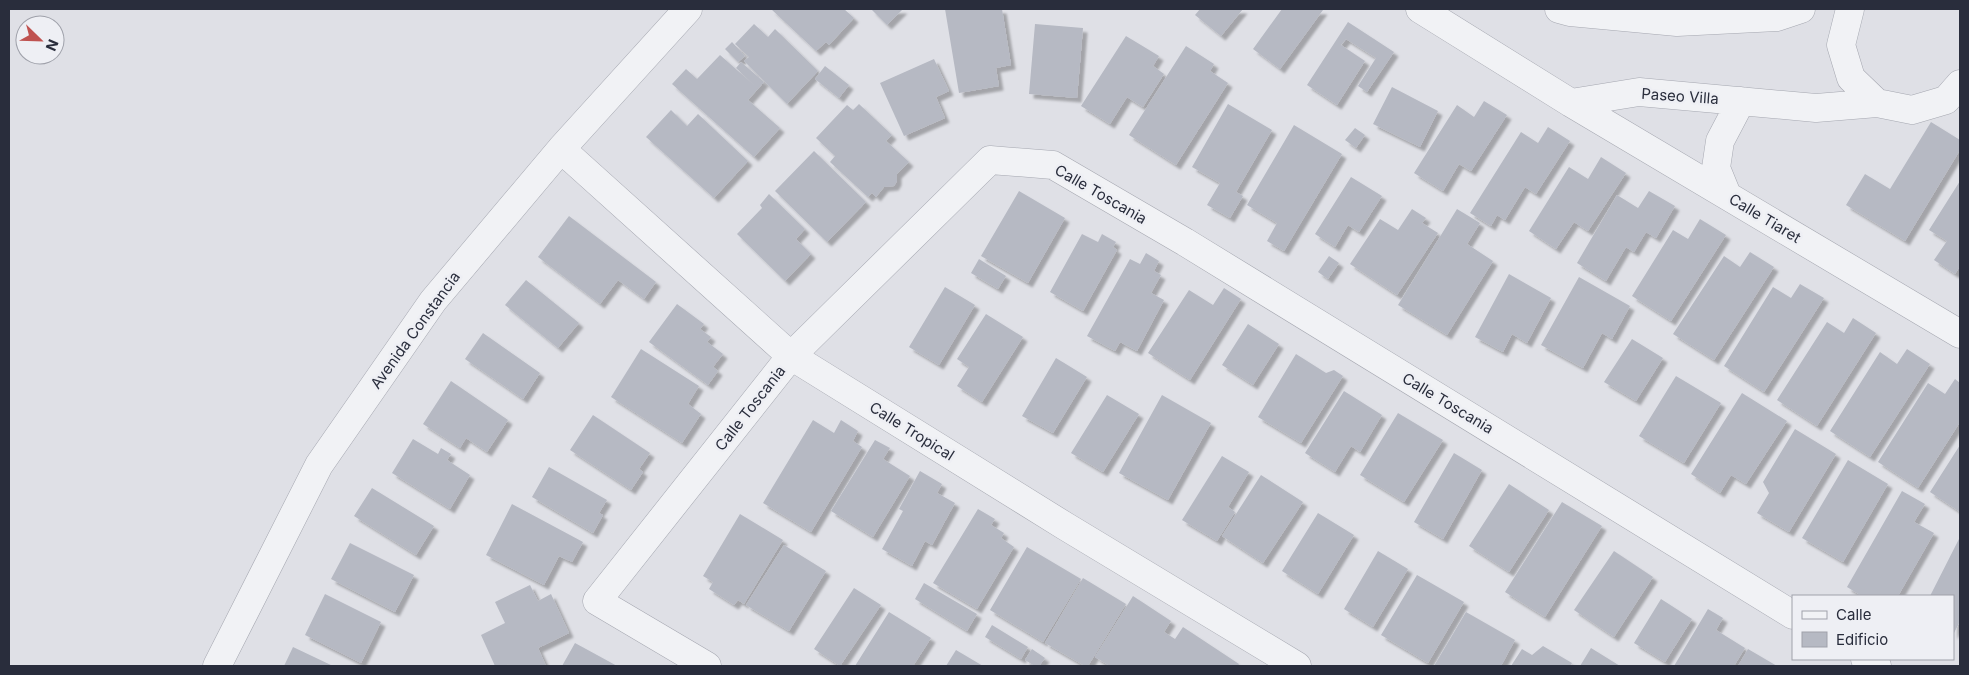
<svg xmlns="http://www.w3.org/2000/svg" width="1969" height="675" viewBox="0 0 1969 675" font-family="Inter,sans-serif">
<style>
.building{fill:#b6b9c3;filter:url(#shadow)}
.lines{fill:none;stroke-linecap:round;stroke-linejoin:round}
.minor-casing{stroke:#a5a7b0;stroke-width:29}
.minor{stroke:#f1f2f5;stroke-width:28}
.labels{text-anchor:middle;dominant-baseline:central;stroke-width:5;stroke-linejoin:round;paint-order:stroke}
.street-label{font-size:15px;fill:#292d3c;stroke:#eeeff4}
</style>
<defs>
<filter id="shadow"><feDropShadow dx="4.5" dy="4.5" stdDeviation="1" flood-color="#0004"/></filter>
</defs>
<rect width="100%" height="100%" fill="#dfe0e6"/>
<path class="building" d="M 771,9 L 844,9 L 854,18 L 829,45 L 826,42 L 816,51 Z
M 871,9 L 903,9 L 887,25 Z
M 945,9 L 1002,9 L 1011,65 L 996,68 L 999,86 L 959,93 Z
M 1200,9 L 1243,9 L 1221,36 L 1195,15 Z
M 1282,9 L 1323,10 L 1280,69 L 1253,49 Z
M 1348,22 L 1394,52 L 1367,92 L 1358,86 L 1376,58 L 1346,39 L 1341,45 L 1365,61 L 1337,105 L 1307,85 Z
M 754,24 L 768,37 L 775,29 L 818,71 L 787,104 L 744,61 L 749,57 L 735,44 Z
M 1035,24 L 1083,28 L 1077,98 L 1029,94 Z
M 1126,36 L 1159,56 L 1153,66 L 1164,74 L 1143,107 L 1127,97 L 1110,124 L 1081,106 Z
M 732,42 L 745,56 L 738,62 L 725,49 Z
M 1186,46 L 1214,64 L 1210,71 L 1228,83 L 1176,165 L 1129,135 Z
M 720,55 L 755,86 L 736,68 L 741,62 L 764,82 L 748,100 L 780,128 L 754,157 L 672,84 L 686,69 L 697,79 Z
M 934,59 L 949,91 L 936,97 L 945,118 L 904,136 L 880,83 Z
M 825,66 L 849,85 L 839,98 L 815,79 Z
M 1392,87 L 1438,111 L 1420,147 L 1373,124 Z
M 1484,101 L 1507,115 L 1471,171 L 1459,164 L 1443,191 L 1414,173 L 1457,105 L 1474,117 Z
M 859,104 L 892,135 L 886,141 L 909,162 L 897,174 L 897,181 L 894,186 L 884,187 L 876,197 L 872,193 L 868,197 L 830,162 L 835,156 L 816,138 L 847,105 L 853,110 Z
M 1228,104 L 1272,130 L 1236,192 L 1243,196 L 1230,218 L 1207,205 L 1220,183 L 1192,167 Z
M 671,110 L 687,126 L 698,114 L 748,161 L 714,198 L 646,137 Z
M 1931,122 L 1960,140 L 1960,150 L 1905,241 L 1846,205 L 1865,174 L 1890,189 Z
M 1294,125 L 1342,154 L 1284,251 L 1267,241 L 1277,223 L 1247,205 Z
M 1548,127 L 1570,141 L 1536,194 L 1525,187 L 1505,220 L 1497,215 L 1491,226 L 1470,213 L 1521,132 L 1538,143 Z
M 1355,128 L 1365,135 L 1356,148 L 1345,140 Z
M 814,151 L 866,202 L 827,242 L 775,191 Z
M 1601,157 L 1626,173 L 1588,231 L 1574,222 L 1556,249 L 1529,231 L 1569,167 L 1588,179 Z
M 1351,177 L 1382,196 L 1359,232 L 1348,225 L 1335,247 L 1315,234 Z
M 1960,181 L 1960,266 L 1955,274 L 1934,260 L 1947,241 L 1929,230 Z
M 1019,191 L 1065,218 L 1028,283 L 981,256 Z
M 1649,191 L 1675,206 L 1656,238 L 1646,232 L 1634,252 L 1626,247 L 1606,281 L 1577,263 L 1617,195 L 1638,208 Z
M 769,194 L 805,229 L 796,239 L 811,254 L 785,281 L 737,234 L 762,208 L 760,205 Z
M 1412,209 L 1426,218 L 1422,223 L 1438,233 L 1397,295 L 1350,264 L 1380,219 L 1398,230 Z
M 1457,209 L 1480,223 L 1467,244 L 1493,261 L 1447,335 L 1398,305 Z
M 569,216 L 656,282 L 644,299 L 618,280 L 600,304 L 538,257 Z
M 1700,219 L 1726,235 L 1671,321 L 1632,296 L 1673,230 L 1688,239 Z
M 1082,234 L 1098,242 L 1102,234 L 1116,242 L 1113,247 L 1117,250 L 1083,311 L 1050,292 Z
M 1750,252 L 1774,267 L 1714,360 L 1673,334 L 1724,256 L 1740,267 Z
M 1146,253 L 1159,261 L 1154,271 L 1161,275 L 1151,293 L 1164,300 L 1137,351 L 1120,342 L 1115,351 L 1087,336 L 1130,259 L 1140,264 Z
M 1329,256 L 1339,263 L 1328,279 L 1318,272 Z
M 979,259 L 1006,276 L 998,289 L 971,273 Z
M 1509,274 L 1551,298 L 1527,343 L 1512,334 L 1503,352 L 1475,337 Z
M 1579,277 L 1630,306 L 1612,339 L 1602,333 L 1583,368 L 1541,345 Z
M 526,280 L 579,323 L 558,348 L 505,305 Z
M 1800,284 L 1824,298 L 1764,392 L 1724,366 L 1773,287 L 1791,298 Z
M 945,287 L 975,305 L 939,365 L 909,347 Z
M 1224,288 L 1241,299 L 1190,380 L 1148,353 L 1189,290 L 1213,305 Z
M 677,304 L 704,324 L 700,329 L 711,337 L 707,342 L 723,354 L 713,367 L 718,371 L 708,385 L 649,342 Z
M 986,314 L 1023,337 L 982,402 L 957,386 L 969,367 L 957,359 Z
M 1853,318 L 1876,333 L 1817,426 L 1777,400 L 1827,322 L 1844,333 Z
M 1248,324 L 1279,344 L 1253,385 L 1222,365 Z
M 483,333 L 540,373 L 523,399 L 465,359 Z
M 1632,339 L 1663,358 L 1636,401 L 1604,382 Z
M 641,349 L 699,386 L 688,404 L 701,414 L 682,443 L 611,397 Z
M 1907,349 L 1930,364 L 1870,457 L 1830,431 L 1880,352 L 1897,364 Z
M 1296,354 L 1326,373 L 1334,370 L 1343,376 L 1301,443 L 1258,417 Z
M 1056,358 L 1087,377 L 1053,433 L 1022,416 Z
M 1676,376 L 1721,403 L 1684,463 L 1639,436 Z
M 1955,379 L 1960,383 L 1960,422 L 1918,488 L 1878,462 L 1928,383 L 1945,394 Z
M 451,381 L 508,420 L 487,452 L 466,438 L 460,448 L 423,424 Z
M 1344,391 L 1382,415 L 1360,452 L 1351,446 L 1335,472 L 1305,453 Z
M 1742,393 L 1787,421 L 1746,484 L 1731,475 L 1720,493 L 1691,474 Z
M 1107,395 L 1139,414 L 1103,472 L 1071,453 Z
M 1162,395 L 1211,423 L 1168,500 L 1119,473 Z
M 1398,413 L 1443,440 L 1404,502 L 1360,475 Z
M 593,415 L 650,453 L 639,469 L 643,472 L 631,490 L 570,450 Z
M 813,420 L 834,433 L 841,420 L 858,431 L 853,441 L 862,447 L 811,532 L 763,503 Z
M 1795,429 L 1836,454 L 1789,532 L 1757,513 L 1769,493 L 1763,482 Z
M 413,439 L 438,454 L 441,448 L 451,454 L 447,460 L 470,475 L 450,509 L 392,473 Z
M 875,440 L 890,448 L 883,459 L 910,476 L 873,537 L 831,511 Z
M 1960,445 L 1960,512 L 1930,492 Z
M 1454,453 L 1482,470 L 1443,539 L 1414,522 Z
M 1222,456 L 1249,472 L 1228,507 L 1235,512 L 1217,541 L 1182,520 Z
M 1848,460 L 1888,484 L 1843,562 L 1802,538 Z
M 549,467 L 607,500 L 599,513 L 603,515 L 593,533 L 532,497 Z
M 920,471 L 942,484 L 937,493 L 955,503 L 932,545 L 925,541 L 912,566 L 882,549 L 903,511 L 899,509 Z
M 1261,475 L 1303,502 L 1263,563 L 1222,536 Z
M 1509,484 L 1549,510 L 1509,572 L 1469,546 Z
M 372,488 L 434,526 L 416,555 L 354,516 Z
M 1902,491 L 1925,504 L 1914,522 L 1934,533 L 1898,596 L 1862,596 L 1847,587 Z
M 1562,502 L 1602,526 L 1545,617 L 1505,592 Z
M 512,504 L 583,542 L 572,562 L 559,556 L 544,585 L 486,555 Z
M 978,509 L 995,519 L 991,525 L 1004,533 L 1001,538 L 1014,547 L 977,609 L 933,583 Z
M 1318,513 L 1354,535 L 1318,594 L 1282,571 Z
M 740,514 L 783,540 L 744,604 L 738,600 L 734,605 L 709,589 L 713,582 L 703,576 Z
M 1960,537 L 1960,621 L 1953,635 L 1953,596 L 1930,596 Z
M 350,543 L 414,575 L 395,612 L 331,579 Z
M 784,545 L 826,571 L 789,631 L 746,605 Z
M 1027,547 L 1081,579 L 1043,642 L 990,610 Z
M 1378,551 L 1408,569 L 1373,627 L 1344,609 Z
M 1614,551 L 1653,577 L 1614,637 L 1574,610 Z
M 1417,575 L 1464,602 L 1428,663 L 1381,635 Z
M 1083,578 L 1126,604 L 1088,666 L 1085,666 L 1045,643 Z
M 924,583 L 977,614 L 967,631 L 915,599 Z
M 530,585 L 538,601 L 551,594 L 569,633 L 538,648 L 546,666 L 510,666 L 509,664 L 504,666 L 495,666 L 481,635 L 505,623 L 495,602 Z
M 854,588 L 881,605 L 840,666 L 814,649 Z
M 325,594 L 381,622 L 361,663 L 305,635 Z
M 1133,596 L 1171,621 L 1164,632 L 1175,639 L 1169,648 L 1183,627 L 1239,664 L 1238,666 L 1110,666 L 1095,657 Z
M 1661,599 L 1692,619 L 1665,662 L 1634,643 Z
M 1708,609 L 1723,618 L 1716,630 L 1745,648 L 1734,666 L 1674,666 Z
M 889,612 L 931,638 L 913,666 L 855,666 Z
M 1466,612 L 1515,640 L 1501,666 L 1434,666 Z
M 992,625 L 1028,647 L 1021,659 L 985,637 Z
M 575,643 L 608,661 L 617,666 L 562,666 Z
M 1543,646 L 1572,663 L 1570,666 L 1511,666 L 1522,649 L 1532,655 Z
M 293,647 L 333,666 L 284,666 Z
M 1591,648 L 1620,666 L 1580,666 Z
M 1032,649 L 1045,658 L 1039,666 L 1035,666 L 1025,660 Z
M 1748,649 L 1777,666 L 1738,666 Z
M 956,650 L 983,666 L 946,666 Z"/>
<g class="lines">
<g class="minor-casing">
<path id="minor" d="M 1420,9 L 1571,103 L 1639,92 L 1816,108 L 1877,103 L 1912,110 L 1946,100 L 1960,84
M 1559,9 L 1570,12 L 1677,22 L 1777,17 L 1801,9
M 1850,9 L 1841,45 L 1851,78 L 1877,103
M 1571,103 L 1960,334
M 561,149 L 791,356 L 1065,526 L 1297,666
M 1727,195 L 1716,168 L 1720,141 L 1741,101
M 1865,659 L 1877,666
M 217,666 L 319,465 L 433,301 L 561,149 L 688,9
M 707,666 L 597,601 L 791,356 L 990,160 L 1053,165 L 1185,242 L 1793,615"/>
</g>
<use href="#minor" class="minor"/>
</g>
<g class="labels">
<g class="street-label">
<text transform="translate(1680 96) rotate(4)">Paseo Villa</text>
<text transform="translate(1101 194) rotate(30)">Calle Toscania</text>
<text transform="translate(1765 218) rotate(31)">Calle Tiaret</text>
<text transform="translate(415 330) rotate(-54)">Avenida Constancia</text>
<text transform="translate(1448 403) rotate(31)">Calle Toscania</text>
<text transform="translate(750 408) rotate(-52)">Calle Toscania</text>
<text transform="translate(912 431) rotate(32)">Calle Tropical</text>
</g>
</g>
<rect width="1969" height="675" fill="none" stroke="#292d3c" stroke-width="20"/>
<rect x="1792" y="595" width="162" height="65" fill="#eeeff4" stroke="#9fa1aa"/>
<rect x="1802" y="611" width="25" height="8" fill="#f1f2f5" stroke="#9fa1aa"/>
<text x="1836" y="620" font-size="15" fill="#292d3c">Calle</text>
<rect x="1802" y="632" width="25" height="15" fill="#b6b9c3" stroke="#9fa1aa"/>
<text x="1836" y="645" font-size="15" fill="#292d3c">Edificio</text>
<g transform="translate(40 40) rotate(113)"><circle r="24" fill="#eeeff4" stroke="#9fa1aa"/>
<path d="M0-4L9 19L0 12L-9 19Z" fill="#bf5250"/>
<text y="-8" font-size="14" font-weight="bold" text-anchor="middle" fill="#292d3c">N</text>
</g>
</svg>
